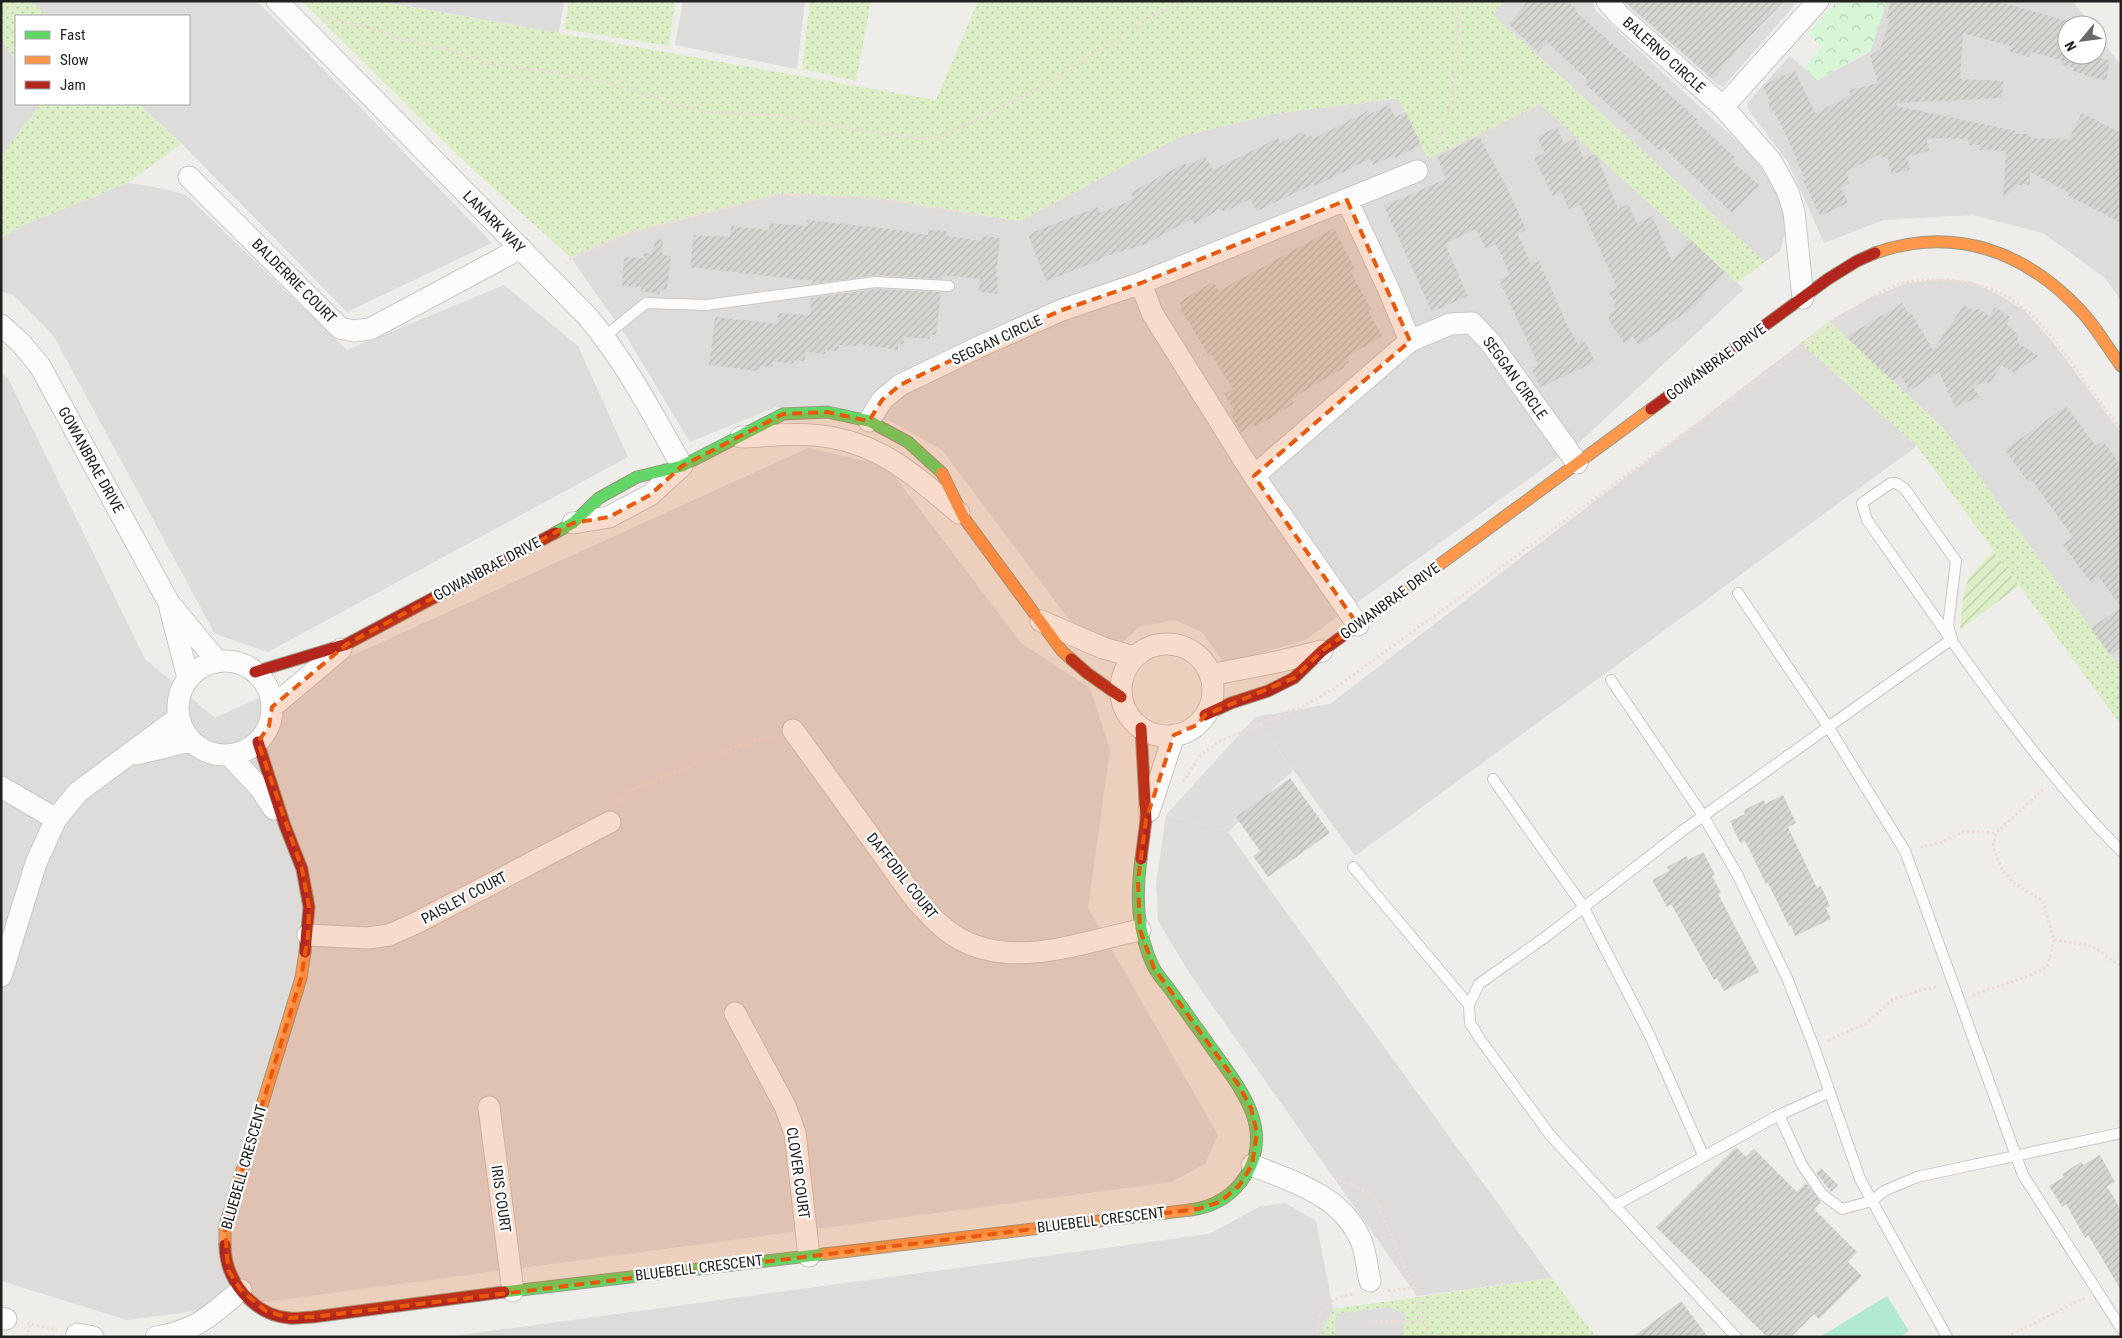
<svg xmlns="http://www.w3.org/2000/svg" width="2122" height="1338" viewBox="0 0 2122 1338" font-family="'Roboto Condensed',sans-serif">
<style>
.residential{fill:#dedcdb}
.grass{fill:url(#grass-dots)}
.park{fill:url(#park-crowns)}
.garden{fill:url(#garden-furrows)}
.pitch{fill:#b1e9d1}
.parking{fill:#dedddb}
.building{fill:url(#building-hatch)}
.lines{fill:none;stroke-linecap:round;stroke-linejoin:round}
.lane-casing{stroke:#c8c7c6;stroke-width:12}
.street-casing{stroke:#c8c7c6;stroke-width:23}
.fast-casing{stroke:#999a80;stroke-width:13}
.slow-casing{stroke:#999a80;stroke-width:13}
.jam-casing{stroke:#999a80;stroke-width:13}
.path{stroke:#ecdcd9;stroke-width:3;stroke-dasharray:2.5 2.5;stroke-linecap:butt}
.lane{stroke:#fdfcfc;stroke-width:10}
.street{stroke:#fdfcfc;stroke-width:21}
.fast{stroke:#63d668;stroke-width:11}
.slow{stroke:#ff974d;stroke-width:11}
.jam{stroke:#b3261e;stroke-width:11}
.marked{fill:#e8590c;fill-opacity:0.2;stroke:#e8590c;stroke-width:4;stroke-dasharray:10 6;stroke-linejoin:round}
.labels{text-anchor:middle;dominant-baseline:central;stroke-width:4.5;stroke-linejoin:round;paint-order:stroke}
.street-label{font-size:15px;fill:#212121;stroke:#fff}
</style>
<defs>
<pattern id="grass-dots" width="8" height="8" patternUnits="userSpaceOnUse" patternTransform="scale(1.25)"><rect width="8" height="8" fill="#dceec6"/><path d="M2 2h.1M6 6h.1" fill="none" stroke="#bcccaa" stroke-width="1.8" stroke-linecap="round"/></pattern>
<pattern id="park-crowns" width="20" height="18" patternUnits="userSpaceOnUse" patternTransform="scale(1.25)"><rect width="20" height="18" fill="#d6f6d6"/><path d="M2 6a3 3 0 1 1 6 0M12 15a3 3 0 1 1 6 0" fill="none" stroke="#b7d3b7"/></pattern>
<pattern id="garden-furrows" width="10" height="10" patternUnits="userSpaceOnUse" patternTransform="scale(1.25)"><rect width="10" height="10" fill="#dceec6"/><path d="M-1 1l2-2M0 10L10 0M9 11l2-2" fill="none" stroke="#bcccaa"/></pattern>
<pattern id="building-hatch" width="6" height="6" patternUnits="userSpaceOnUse" patternTransform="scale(1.25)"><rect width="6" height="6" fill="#d7d5d2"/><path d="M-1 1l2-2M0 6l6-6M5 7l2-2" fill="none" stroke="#b8b7b4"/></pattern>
</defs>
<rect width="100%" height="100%" fill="#efedea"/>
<path class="residential" d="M 30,1 L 257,1 L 492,243 L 347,312 L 182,144 L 139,104 L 189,104 L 189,16 L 46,16 Z
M 378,1 L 564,1 L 559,33 Z
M 683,1 L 805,1 L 797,69 L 675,45 Z
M 1504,1 L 1592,1 L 1596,11 L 1764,166 L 1784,202 L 1786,230 L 1780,251 L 1765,262 L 1493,15 Z
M 1622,1 L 1798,1 L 1723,87 L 1717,84 Z
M 1887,1 L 2073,1 L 2091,25 L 2067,25 L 2067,55 L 2097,55 L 2097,34 L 2121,66 L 2121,300 L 2104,277 L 2043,233 L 1973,215 L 1884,220 L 1824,243 L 1788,162 L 1747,108 L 1748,102 L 1790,56 L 1818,80 L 1870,52 Z
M 1,40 L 16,60 L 16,104 L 41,104 L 1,156 Z
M 1399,98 L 1428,159 L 1540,104 L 1744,289 L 1580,442 L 1305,640 L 1225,664 L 1202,632 L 1174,620 L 1139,627 L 1117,648 L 1070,621 L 942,450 L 888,420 L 776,407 L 690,442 L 626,336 L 571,258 L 626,234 L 780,194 L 876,198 L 1020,221 L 1179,137 L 1274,114 Z
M 128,183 L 165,189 L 186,195 L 347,350 L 504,285 L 578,346 L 628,457 L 268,652 L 215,634 L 53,335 L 13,295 L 1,292 L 1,238 L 21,226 Z
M 1938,279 L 1973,282 L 2001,296 L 2025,311 L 2053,342 L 2121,433 L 2121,669 L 1943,428 L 1829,321 L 1872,297 L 1905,284 Z
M 1801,343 L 1917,446 L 1355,856 L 1255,717 L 1330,704 Z
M 1,374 L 8,378 L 145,659 L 215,718 L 808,448 L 887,466 L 1021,643 L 1090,688 L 1110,750 L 1088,908 L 1218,1135 L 1205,1164 L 1171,1182 L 127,1320 L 1,1281 Z
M 1166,815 L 1228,832 L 1552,1278 L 1417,1296 L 1190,974 L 1158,921 L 1156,884 Z
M 1285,1203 L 1316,1221 L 1333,1309 L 1319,1337 L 446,1337 L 1209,1234 L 1261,1206 Z"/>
<path class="grass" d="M 1,1 L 30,1 L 46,16 L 16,16 L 16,60 L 1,40 Z
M 302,1 L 378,1 L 936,100 L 978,1 L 1504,1 L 1493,15 L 1765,262 L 1737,283 L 1540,104 L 1428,159 L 1398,98 L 1274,114 L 1179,137 L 1020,221 L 876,198 L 780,194 L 626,234 L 571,258 L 455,153 Z
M 569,1 L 675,1 L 669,46 L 564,29 Z
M 810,1 L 871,1 L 856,81 L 802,69 Z
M 41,104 L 139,104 L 181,144 L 128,183 L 21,226 L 1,238 L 1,156 Z
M 1829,321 L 1943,428 L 2121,669 L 2121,725 L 1917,446 L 1801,343 Z
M 1552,1278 L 1596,1337 L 1319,1337 L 1333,1309 Z"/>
<path class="park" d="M 1837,1 L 1887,1 L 1870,51 L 1818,80 L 1804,68 L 1822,47 L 1808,34 Z"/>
<path class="garden" d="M 1993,551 L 2019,586 L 1960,630 L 1963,597 L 1968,579 Z"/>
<path class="pitch" d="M 1887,1296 L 1909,1331 L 1899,1337 L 1820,1337 Z"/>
<path class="parking" d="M 1255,717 L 1293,770 L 1228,832 L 1166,815 Z
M 1387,1307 L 1406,1314 L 1402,1337 L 1334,1337 L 1336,1314 Z"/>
<path class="building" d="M 1528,1 L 1568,1 L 1577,10 L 1575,11 L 1698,120 L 1696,122 L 1735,157 L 1731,160 L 1759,185 L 1732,213 L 1664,148 L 1661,152 L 1584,83 L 1587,79 L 1547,42 L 1538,52 L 1509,24 Z
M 1624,1 L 1784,1 L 1747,39 L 1713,79 Z
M 1891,1 L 1997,1 L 2067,21 L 2067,55 L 2097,55 L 2097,46 L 2103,48 L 2101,58 L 2110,61 L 2106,81 L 2073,71 L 2074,68 L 2061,65 L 2062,60 L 2031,52 L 2029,57 L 2009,51 L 2010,46 L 1963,33 L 1960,79 L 2003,81 L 2002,98 L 1897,103 L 1896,106 L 2016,131 L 2015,134 L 2028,134 L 2031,138 L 2069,139 L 2082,113 L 2121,133 L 2121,223 L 2067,195 L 2068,192 L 2030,172 L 2030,185 L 2017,185 L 2003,199 L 2006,151 L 1980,150 L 1979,145 L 1968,145 L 1968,139 L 1926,138 L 1929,151 L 1907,157 L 1910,170 L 1892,174 L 1887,156 L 1881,158 L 1880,154 L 1846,172 L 1850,183 L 1841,188 L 1848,203 L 1820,216 L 1803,180 L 1805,179 L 1781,124 L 1767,102 L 1770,101 L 1762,86 L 1784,74 L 1785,76 L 1795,71 L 1815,113 L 1851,96 L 1849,90 L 1878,83 L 1870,56 L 1880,50 L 1890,19 L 1886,18 Z
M 1388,105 L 1396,117 L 1406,112 L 1421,145 L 1395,158 L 1393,156 L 1373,165 L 1370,159 L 1315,186 L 1314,184 L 1257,211 L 1250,199 L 1224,212 L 1221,209 L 1194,224 L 1191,219 L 1146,244 L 1100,258 L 1100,260 L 1046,281 L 1028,234 L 1098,207 L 1100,213 L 1134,199 L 1130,193 L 1185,163 L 1187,167 L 1205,156 L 1213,170 L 1278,138 L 1280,143 L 1304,131 L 1307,137 L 1311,135 L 1313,139 L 1368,111 L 1370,114 Z
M 1557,127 L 1564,144 L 1575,139 L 1584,159 L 1596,154 L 1618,209 L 1628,204 L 1637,224 L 1652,216 L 1672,260 L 1690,239 L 1725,272 L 1695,306 L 1638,345 L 1633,337 L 1624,343 L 1609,321 L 1609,314 L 1617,309 L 1614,305 L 1616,303 L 1609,293 L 1617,288 L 1580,205 L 1569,210 L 1562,193 L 1553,196 L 1534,158 L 1545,153 L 1537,137 Z
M 1479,136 L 1508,190 L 1526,230 L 1518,234 L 1531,265 L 1539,261 L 1568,327 L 1578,344 L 1585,341 L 1595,362 L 1540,387 L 1531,367 L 1538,364 L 1499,280 L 1510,275 L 1496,244 L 1486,249 L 1476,229 L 1445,244 L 1468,296 L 1432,312 L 1384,206 L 1446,179 L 1437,157 Z
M 807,220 L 890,229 L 928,235 L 928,230 L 946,231 L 946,236 L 981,241 L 982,236 L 1000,238 L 996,277 L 998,277 L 997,294 L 979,292 L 980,279 L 943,275 L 942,279 L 875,275 L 812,284 L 813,281 L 690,267 L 694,235 L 730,237 L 731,226 L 769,230 L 769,223 L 806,226 Z
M 1334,228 L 1355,269 L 1350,271 L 1371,309 L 1368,311 L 1382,336 L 1347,357 L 1349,362 L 1344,365 L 1345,367 L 1291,399 L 1294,403 L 1290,406 L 1256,427 L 1254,425 L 1241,432 L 1230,413 L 1234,410 L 1224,394 L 1233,389 L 1211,354 L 1209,356 L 1180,308 L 1182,307 L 1179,302 L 1213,282 L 1219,291 Z
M 656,239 L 663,240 L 662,255 L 671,256 L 667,290 L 660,289 L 660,294 L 640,291 L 642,287 L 622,286 L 624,257 L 644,258 L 644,253 L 652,254 Z
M 875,289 L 941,292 L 936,335 L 930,335 L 930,339 L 904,337 L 904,345 L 898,344 L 898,350 L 859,344 L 859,346 L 839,345 L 839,351 L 825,350 L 825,354 L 806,352 L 805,361 L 794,360 L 794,364 L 773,361 L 773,367 L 760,366 L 759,371 L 709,365 L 715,317 L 777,324 L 778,313 L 810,315 L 811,298 Z
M 1902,303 L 1908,313 L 1910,311 L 1933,350 L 1964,305 L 1973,311 L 1979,309 L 1989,316 L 1995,307 L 2010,317 L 2007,324 L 2017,334 L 2018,343 L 2038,356 L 2015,373 L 2001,365 L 1991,382 L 1972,386 L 1980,397 L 1955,407 L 1939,372 L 1904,394 L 1908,388 L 1901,376 L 1892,380 L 1846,337 Z
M 2066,406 L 2096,446 L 2103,441 L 2121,465 L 2121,607 L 2099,577 L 2091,583 L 2063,545 L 2073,537 L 2031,480 L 2028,482 L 2005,450 Z
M 2121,607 L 2121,647 L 2110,655 L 2091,628 Z
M 1290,778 L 1330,833 L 1268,877 L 1253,856 L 1260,851 L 1236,817 Z
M 1783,795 L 1796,823 L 1788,827 L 1817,888 L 1821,886 L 1830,906 L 1826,908 L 1831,919 L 1795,936 L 1791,925 L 1789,926 L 1768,883 L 1766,884 L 1745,841 L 1740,843 L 1730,821 L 1745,814 L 1744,810 L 1764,800 L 1765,804 Z
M 1703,852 L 1715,875 L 1712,876 L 1721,893 L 1718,894 L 1759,972 L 1724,991 L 1717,978 L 1714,980 L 1671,904 L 1667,907 L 1652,880 L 1669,871 L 1667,867 L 1687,856 L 1688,860 Z
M 1736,1147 L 1746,1157 L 1754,1149 L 1797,1192 L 1806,1183 L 1821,1202 L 1814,1209 L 1857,1252 L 1848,1262 L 1862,1276 L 1819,1319 L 1814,1314 L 1791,1337 L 1767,1337 L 1656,1227 Z
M 2100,1155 L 2115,1182 L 2107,1186 L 2121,1210 L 2121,1290 L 2088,1235 L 2085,1238 L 2066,1204 L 2062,1207 L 2049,1186 L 2064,1177 L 2062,1174 L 2081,1162 L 2083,1165 Z
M 1821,1168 L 1838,1185 L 1831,1192 L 1816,1173 Z
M 1681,1301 L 1708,1337 L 1633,1337 Z"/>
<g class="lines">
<g class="lane-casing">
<path id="lane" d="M 604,337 L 646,303 L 706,305 L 875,282 L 949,286
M 1738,593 L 1829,728 L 1905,851 L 2023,1175 L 2121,1328
M 1952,639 L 1948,626 L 1956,561 L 1905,489 L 1896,483 L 1891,483 L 1862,503 L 1867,520 C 1946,631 2025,754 2121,851
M 1611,680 L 1704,817 L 1737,874 L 1787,978 L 1814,1047 L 1860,1179 L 1947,1337
M 1493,779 L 1583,906 L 1650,1036 L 1703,1155
M 1353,867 L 1469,1005
M 1779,1115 L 1802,1165 L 1822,1194 L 1842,1209 L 1872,1201 L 1884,1191 L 1917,1177 L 2121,1133
M 1614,1206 L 1779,1115 L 1828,1093
M 1736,1337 L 1550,1135 L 1480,1039 L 1470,1023 L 1469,1005 L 1479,984 L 1548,935 L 1682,831 L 1952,639"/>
</g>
<g class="street-casing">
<path id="street" d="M 277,1 L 587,316 C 626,362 653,415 682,466 L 650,495 L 609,517 L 573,523
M 1607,1 L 1619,15 L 1723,107 L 1771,161 L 1788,192 L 1794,212 L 1803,298
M 1723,107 L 1818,1
M 189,177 L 340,328 L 354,331 L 370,329 L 521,248
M 1347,200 L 1388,288 L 1410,341
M 1141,283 L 1152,313 L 1254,476 L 1358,625
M 1,325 L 20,342 L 40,366 L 169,603 L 217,661
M 869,421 L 882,400 L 900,385 L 983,345 L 1062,310 L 1141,283 L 1417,171
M 741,437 C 769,436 801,432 829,437 C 884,446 918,478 959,513
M 1254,476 L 1410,341 L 1450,324 L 1472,323 L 1490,342 L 1577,463
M 170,608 L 188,678
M 1041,621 L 1103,648 L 1135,657
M1121 690a46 46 0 1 1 92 0a46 46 0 1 1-92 0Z
M178 708a47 47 0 1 1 94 0a47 47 0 1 1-94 0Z
M 1210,675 L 1277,662 L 1322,651
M 272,707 L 341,649
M 793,730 L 916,900 C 929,914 942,929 958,938 C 1013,970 1083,942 1140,930
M 137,754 L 190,741
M 230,756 L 260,788 L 274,809
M 1,787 L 56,819
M 1149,811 L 1174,735
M 308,935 L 368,938 L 389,935 L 416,923 L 610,822
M 1,976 L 36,863 L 56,819 L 78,792 L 178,718
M 735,1013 L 785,1106 L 795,1133 L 809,1256
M 489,1107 L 513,1291
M 1252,1165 C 1295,1183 1343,1195 1362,1243 C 1366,1254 1367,1269 1370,1281
M 1,1318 L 6,1319
M 77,1334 L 93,1337
M 156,1337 C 196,1331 211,1315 241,1290"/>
</g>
<g class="fast-casing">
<path id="fast" d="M 555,533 L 573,523 L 599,498 L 637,477 L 682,466 L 783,414 L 827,412 L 869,421 L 908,442 L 942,473
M 1141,859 C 1136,897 1137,932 1153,966 C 1158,976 1167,985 1173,994 C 1187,1014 1201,1033 1215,1053 C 1241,1089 1274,1130 1246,1175 C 1233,1196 1214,1207 1190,1210
M 504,1292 L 825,1254"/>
</g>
<g class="slow-casing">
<path id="slow" d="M 1875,253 C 1954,225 2025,251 2081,311 C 2096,327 2108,348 2121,366
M 942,473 L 964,518 L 1062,651 L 1071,659
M 1367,618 L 1651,409
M 225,1245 L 225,1226 L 301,978 L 305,952
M 825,1254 L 1190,1210"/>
</g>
<g class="jam-casing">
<path id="jam" d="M 1651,409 L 1828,279 L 1857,261 L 1875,253
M 1071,659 L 1087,673 L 1121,697
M 255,672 L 347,644 L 555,533
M 1205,715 L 1231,703 L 1268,691 L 1294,678 L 1322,651 L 1367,618
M 258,742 L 285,826 L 302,869 L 309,907 L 305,952
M 1141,859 L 1146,820 L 1141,728
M 225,1245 C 225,1280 253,1315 289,1318 C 297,1319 305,1317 313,1317 L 504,1292"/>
</g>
<path class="path" d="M 325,18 L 364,26 L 404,39 L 449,50 L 490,64 L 546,71 L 608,83 L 678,105 L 708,112 L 776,115 L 880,134 L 931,139 L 972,123 L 1067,72 L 1154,15 L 1181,1
M 1428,152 C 1460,116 1456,47 1459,1
M 566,264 L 571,258 L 626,234 L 780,194 L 876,198 L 978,215
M 1183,782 L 1199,757 L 1218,742 L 1303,706 L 1334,689 L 1801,348 C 1829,328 1857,304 1889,288 C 1906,280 1922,280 1940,280 C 2008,281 2037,315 2074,366 C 2089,387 2105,409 2121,430
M 616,801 L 632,790 L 735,747 L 773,736
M 1920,847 L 1943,842 L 1964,831 L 1996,833
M 2054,940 L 2092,946 L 2121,966
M 1973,995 L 2026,977 L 2047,967 L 2054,940 L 2043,901 L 2015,884 L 2002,870 L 1993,846 L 1996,833 L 2044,789
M 1828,1040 L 1867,1023 L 1891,1001 L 1917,991 L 1937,987
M 1339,1180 L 1373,1194 L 1414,1288
M 1388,1291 L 1414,1288 L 1423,1322
M 1370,1321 L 1423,1322 L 1431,1337
M 27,1323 L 57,1330
M 27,1337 L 30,1324
M 1317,1337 C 1318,1330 1318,1323 1319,1317 C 1323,1303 1341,1295 1354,1294
M 1590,1337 L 1594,1334
M 2007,1337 L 2084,1298"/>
<use href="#lane" class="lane"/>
<use href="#street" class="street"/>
<use href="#fast" class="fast"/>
<use href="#slow" class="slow"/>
<use href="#jam" class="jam"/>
</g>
<path class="marked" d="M 1347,200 L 1410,341 L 1254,476 L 1358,625 L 1322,651 L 1294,678 L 1205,715 L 1197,725 L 1174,735 L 1146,820 L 1138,881 L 1140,930 L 1154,968 L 1238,1084 L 1251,1108 L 1257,1133 L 1252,1165 L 1239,1186 L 1220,1202 L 1198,1209 L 313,1317 L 289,1318 L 266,1311 L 241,1290 L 228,1270 L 225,1226 L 301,978 L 308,935 L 309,907 L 302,869 L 258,742 L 269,726 L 272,707 L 347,644 L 573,523 L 609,517 L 650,495 L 682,466 L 783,414 L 827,412 L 869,421 L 882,400 L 900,385 L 983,345 L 1062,310 L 1141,283 Z"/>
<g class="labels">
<g class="street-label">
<text transform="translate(1664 55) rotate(42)">BALERNO CIRCLE</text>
<text transform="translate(494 222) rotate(45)">LANARK WAY</text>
<text transform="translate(294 281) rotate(45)">BALDERRIE COURT</text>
<text transform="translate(997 340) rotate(-25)">SEGGAN CIRCLE</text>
<text transform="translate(1716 362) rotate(-36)">GOWANBRAE DRIVE</text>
<text transform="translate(1515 378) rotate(54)">SEGGAN CIRCLE</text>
<text transform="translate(91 460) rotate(61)">GOWANBRAE DRIVE</text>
<text transform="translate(487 569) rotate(-28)">GOWANBRAE DRIVE</text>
<text transform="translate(1390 601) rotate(-36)">GOWANBRAE DRIVE</text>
<text transform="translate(902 876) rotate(52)">DAFFODIL COURT</text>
<text transform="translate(464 898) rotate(-28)">PAISLEY COURT</text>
<text transform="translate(244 1167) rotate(-74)">BLUEBELL CRESCENT</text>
<text transform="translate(798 1173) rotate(82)">CLOVER COURT</text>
<text transform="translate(501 1199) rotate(82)">IRIS COURT</text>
<text transform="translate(1101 1220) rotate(-7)">BLUEBELL CRESCENT</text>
<text transform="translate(699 1268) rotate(-7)">BLUEBELL CRESCENT</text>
</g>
</g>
<rect width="2122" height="1338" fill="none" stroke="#212121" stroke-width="5"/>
<rect x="15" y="15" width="175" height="90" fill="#ffffff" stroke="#a6a6a6"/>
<rect x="25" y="31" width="25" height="8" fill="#63d668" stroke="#a6a6a6"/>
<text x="60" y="40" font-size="15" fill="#212121">Fast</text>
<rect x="25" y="56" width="25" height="8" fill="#ff974d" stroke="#a6a6a6"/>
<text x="60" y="65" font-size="15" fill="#212121">Slow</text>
<rect x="25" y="81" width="25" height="8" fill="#b3261e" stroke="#a6a6a6"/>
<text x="60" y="90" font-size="15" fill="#212121">Jam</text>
<g transform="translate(2082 40) rotate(241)"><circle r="24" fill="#ffffff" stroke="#a6a6a6"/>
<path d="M0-4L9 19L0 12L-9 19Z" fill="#696867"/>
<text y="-8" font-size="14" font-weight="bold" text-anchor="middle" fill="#212121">N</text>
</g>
</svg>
